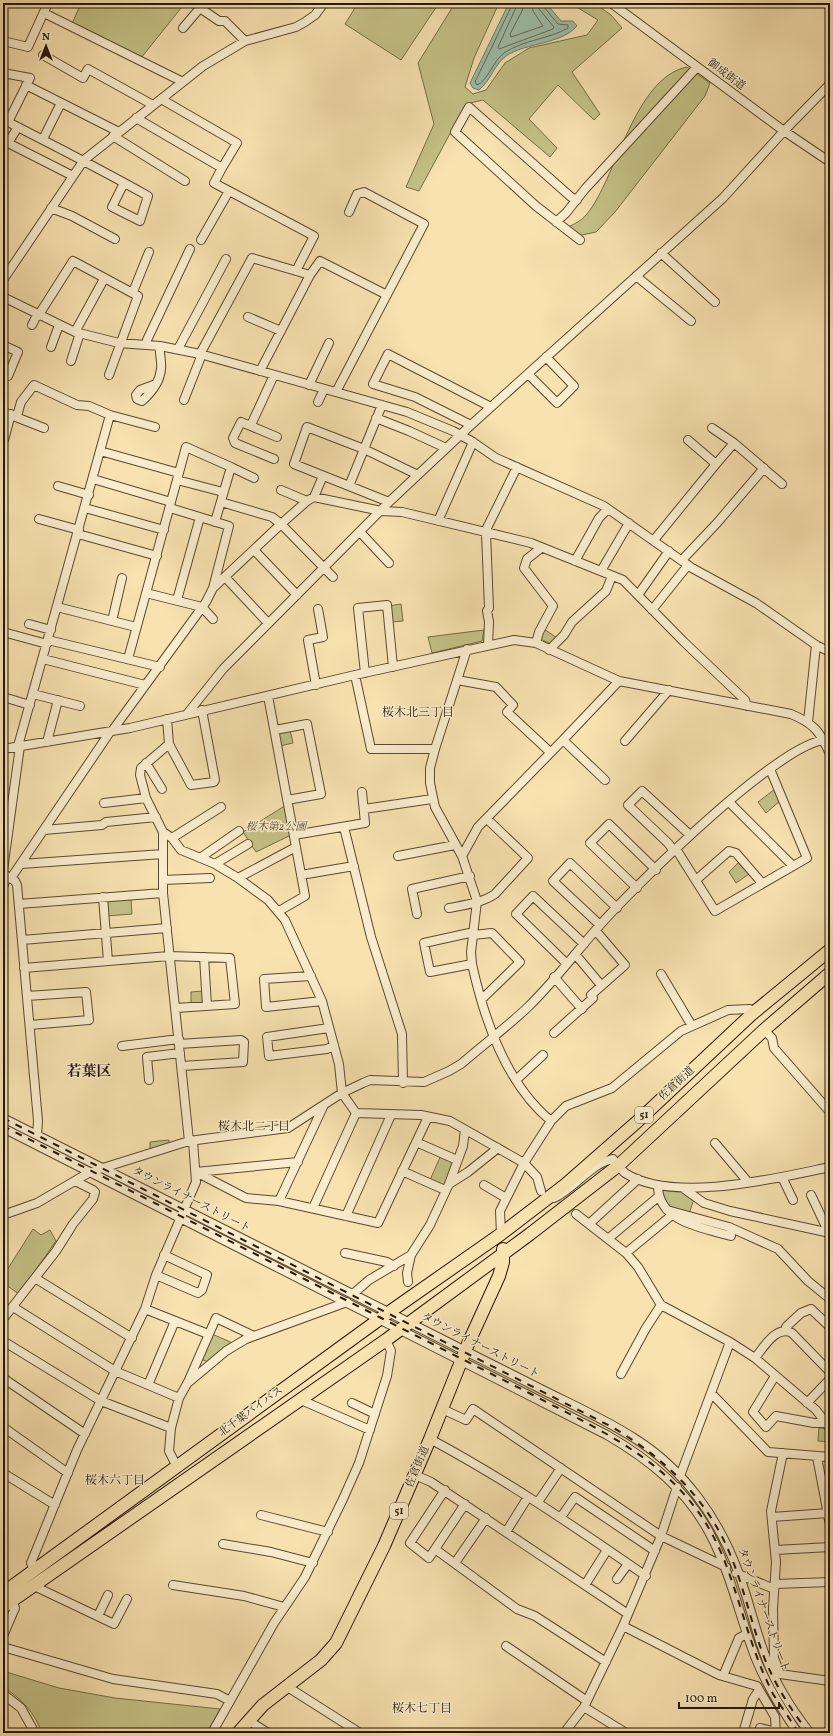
<svg xmlns="http://www.w3.org/2000/svg" width="833" height="1736" viewBox="0 0 833 1736" font-family="Vollkorn,'Noto Serif JP',serif">
<style>
.green{fill:#c4c186;stroke:#756c46}
.water{fill:#9dbea9;stroke:#6d7b67}
.lines{fill:none;stroke-linecap:round;stroke-linejoin:round}
.shore{stroke:#626a57;stroke-width:1}
.minor-tunnel{stroke:#d8c396;stroke-width:8;stroke-dasharray:8 4;stroke-linecap:butt}
.minor-casing{stroke:#5a4930;stroke-width:10}
.highway-casing{stroke:#261605;stroke-width:14}
.minor{stroke:#faeccc;stroke-width:8}
.highway{stroke:#f7e2b0;stroke-width:12}
.rail{stroke:#261605;stroke-width:2;stroke-dasharray:7 7;stroke-linecap:butt}
.labels{text-anchor:middle;dominant-baseline:central;stroke-width:3;stroke-linejoin:round;paint-order:stroke}
.shield{fill:#faeccc;stroke:#665641;stroke-width:1}
.shield-label{font-size:10px;font-weight:bold;fill:#261605}
.street-label{font-size:11px;fill:#261605;stroke:#faeccc}
.park-label{font-size:11px;font-style:italic;fill:#5d5232;stroke:#faeccc}
.neighbourhood-label{font-size:12px;fill:#261605;stroke:#faeccc}
.district-label{font-size:15px;font-weight:bold;fill:#261605;stroke:#faeccc}
</style>
<rect width="100%" height="100%" fill="#f7e2b0"/>
<filter id="stains"><feTurbulence type="fractalNoise" baseFrequency=".005" numOctaves="4"/><feColorMatrix values="0 0 0 0 .2 0 0 0 0 .09 0 0 0 0 .02 0 0 0 .5 -.17"/></filter>
<radialGradient id="worn" r=".72"><stop offset=".6" stop-color="#630" stop-opacity="0"/><stop offset="1" stop-color="#630" stop-opacity=".3"/></radialGradient>
<path class="green" d="M 81,3 L 185,3 L 141,58 L 72,24 Z
M 358,3 L 439,3 L 401,60 L 345,24 Z
M 455,3 L 499,3 L 474,58 L 465,87 L 473,94 L 486,90 L 505,63 L 529,48 L 587,35 L 598,20 L 570,3 L 594,3 L 611,15 L 622,28 L 572,72 L 600,114 L 594,120 L 558,85 L 529,119 L 557,148 L 550,157 L 483,100 L 466,104 L 419,191 L 406,187 L 434,124 L 418,63 Z
M 687,67 L 710,83 L 705,96 L 615,212 L 596,232 L 582,235 L 561,231 C 569,226 581,222 587,214 C 617,177 634,78 687,67 Z
M 401,604 L 403,621 L 391,622 L 389,606 Z
M 544,629 L 557,638 L 551,644 L 540,639 Z
M 484,630 L 482,641 L 432,653 L 428,637 Z
M 290,730 L 293,743 L 280,746 L 277,733 Z
M 775,789 L 780,801 L 766,813 L 758,802 Z
M 286,805 L 291,835 L 256,852 L 243,832 Z
M 738,863 L 749,874 L 736,883 L 729,872 Z
M 131,899 L 132,914 L 107,916 L 105,904 L 109,900 Z
M 203,991 L 203,1001 L 201,1003 L 191,1003 L 191,992 Z
M 169,1140 L 169,1144 L 150,1150 L 150,1142 Z
M 441,1155 L 453,1161 L 445,1184 L 441,1185 L 430,1180 Z
M 660,1188 L 682,1191 L 694,1199 L 689,1214 L 668,1209 Z
M 33,1229 L 41,1235 L 50,1230 L 56,1241 L 19,1294 L 3,1283 L 3,1268 L 7,1270 Z
M 212,1334 L 235,1344 L 210,1363 L 201,1359 Z
M 819,1428 L 823,1428 L 829,1433 L 830,1442 L 818,1441 Z
M 3,1671 L 59,1688 L 115,1698 L 220,1709 L 207,1733 L 42,1733 C 35,1713 21,1698 3,1687 Z"/>
<path class="water" d="M 509,3 L 546,3 L 561,21 L 573,21 L 577,26 C 560,45 527,42 506,56 C 493,66 492,79 479,90 L 473,88 L 470,83 Z"/>
<g class="lines">
<path class="shore" d="M 513,3 L 475,82 L 477,85 C 487,82 493,61 504,53 C 523,40 549,39 568,28 L 568,25 L 558,24 L 544,7 L 543,3
M 518,3 L 498,47 L 499,49 L 553,29 L 554,27 L 539,9 L 538,3
M 524,3 L 522,11 L 510,34 L 511,37 L 543,26 L 533,11 L 532,3"/>
<path class="minor-tunnel" d="M 548,1196 L 576,1214"/>
<g class="minor-casing">
<path id="minor" d="M 611,3 L 784,131 L 830,162
M 44,13 L 183,82
M 183,28 L 200,8 L 219,21 L 225,21 L 245,41
M 3,41 L 28,47 L 48,3
M 43,55 L 83,78 L 88,69 L 153,105
M 3,73 L 30,78 L 8,122
M 26,85 L 119,132
M 136,118 L 222,168 L 237,143 L 161,99
M 3,121 L 8,122 C 55,146 102,170 148,196 L 140,221 L 112,207 L 124,183
M 18,127 L 8,143 L 73,176
M 113,136 L 185,181
M 43,139 L 61,103
M 222,168 L 214,183 L 314,236 L 296,271
M 577,200 L 571,197 L 469,107 L 455,132 L 536,206 L 580,240
M 51,208 L 72,216 L 115,239
M 556,222 L 566,213 L 585,189 L 697,67
M 201,240 L 229,191
M 661,253 L 715,302
M 636,276 L 691,321
M 3,280 L 84,160 L 203,66 L 245,41 L 296,27 L 305,22 L 315,15 L 324,3
M 133,292 L 149,252
M 3,297 L 75,332 L 119,343 L 160,346 L 200,354 L 407,412 L 453,431 L 473,442 L 496,458 L 604,506 L 692,568 L 756,603 L 816,645 L 830,652
M 38,316 L 73,261 L 138,296 L 109,375
M 248,317 L 281,331
M 32,325 L 37,315
M 75,332 L 104,279
M 3,345 L 18,352 L 8,376
M 146,345 L 147,340 L 190,249
M 51,347 L 59,325
M 178,349 L 226,259
M 200,354 L 252,258 L 310,275 L 320,261 L 387,295
M 71,361 L 80,333
M 260,371 L 310,275
M 528,374 L 557,403 L 574,386 L 546,357
M 156,384 L 140,390 L 136,395 L 137,399 L 142,401 C 151,393 160,381 161,369 C 162,361 159,354 160,346
M 309,385 L 329,343
M 336,392 L 424,224 L 364,192 L 357,194 L 349,212
M 184,400 L 202,354
M 318,402 L 324,389
M 3,412 L 44,428
M 110,415 L 155,427
M 17,416 L 21,402 L 34,385 L 77,405 L 89,406 L 110,415 L 18,746
M 376,418 L 409,431 L 446,448
M 251,425 L 274,375
M 471,425 L 415,397 L 373,384 L 388,354 L 491,407
M 712,428 L 734,443
M 4,440 L 11,414
M 100,451 L 179,473
M 274,459 L 235,443 L 233,438 L 241,422 L 277,437
M 716,464 L 734,443 L 782,484
M 231,467 L 254,478
M 93,479 L 171,502
M 177,480 L 223,492
M 58,486 L 89,495
M 349,486 L 382,405
M 281,490 L 307,501
M 314,497 L 323,476
M 221,502 L 272,517 L 281,524 L 333,577
M 389,502 L 294,464 L 307,427 L 364,449 L 418,475
M 85,508 L 164,530
M 170,508 L 229,526 L 213,588
M 39,519 L 79,530
M 438,521 L 473,442
M 360,532 L 389,563
M 485,532 L 517,467
M 486,533 L 489,608 L 487,611 L 489,622 L 488,645
M 78,534 L 157,556
M 654,540 L 716,464 L 688,440
M 254,550 L 297,595
M 682,560 L 717,523 L 764,468
M 575,561 L 599,518 L 608,509
M 601,571 L 629,523
M 225,577 L 268,623
M 146,593 L 202,607 L 213,619
M 638,595 L 669,551
M 177,600 L 200,517
M 57,607 L 136,627
M 652,610 L 688,565
M 112,621 L 122,578
M 29,624 L 51,630
M 3,632 L 47,644
M 48,640 L 160,667
M 536,643 L 539,632 L 553,606 L 524,568 L 527,559 L 541,548
M 467,649 L 435,749 L 430,768 L 430,783 L 435,807 L 462,856 L 477,901 L 471,952 L 472,964 C 484,1019 506,1084 551,1121
M 549,650 L 564,635 L 572,622 L 606,591 L 612,576
M 43,659 L 145,685
M 128,659 L 186,447 L 231,467 L 215,522
M 365,673 L 358,608 L 387,605 L 393,667
M 355,675 L 371,749 L 435,749
M 457,680 L 496,687 L 513,705 L 507,712 L 550,752
M 316,685 L 308,640 L 323,637 L 318,609
M 33,694 L 80,706
M 268,696 L 305,896 L 279,911
M 3,697 L 30,705
M 187,714 L 223,669 L 389,502 L 471,425 L 723,198 L 784,131 L 830,84
M 167,719 L 169,744 L 191,785 L 214,782 L 215,780 L 202,710
M 808,722 L 816,645
M 275,730 L 307,724 L 321,794 L 287,800
M 112,731 L 206,602 L 213,588 L 281,524 L 307,501 L 314,497 L 381,511 L 402,512 L 531,543 L 623,580 L 684,642 L 745,700 L 747,706
M 563,740 L 619,681
M 625,741 L 669,690
M 47,742 L 58,700
M 169,744 L 141,768 L 140,775 L 146,798 L 163,832 L 172,838 L 181,850 L 215,864 L 238,878 L 268,900 L 285,920 L 322,1001 L 339,1064 L 342,1093 L 356,1113 L 421,1115 L 450,1121 L 524,1163 L 537,1177 L 541,1191
M 3,749 L 130,728 L 355,675 L 514,640 L 536,643 L 619,681 L 791,714 C 815,724 820,732 830,754
M 146,763 L 162,789
M 729,802 L 793,866
M 104,803 L 146,798
M 364,809 L 432,799
M 344,827 L 371,937 L 402,1034 L 403,1083
M 44,830 L 102,825 L 106,822 L 156,817
M 163,832 L 163,893 L 189,1141
M 294,835 L 365,823 L 362,792
M 172,838 L 221,807
M 676,849 L 715,911 L 807,858 L 770,769
M 674,851 L 668,843 L 628,805 L 642,791 L 690,835
M 398,856 L 455,845
M 462,856 L 478,827 L 563,740 L 605,780
M 200,858 L 239,831
M 21,864 L 163,854
M 215,864 L 248,844
M 3,870 L 20,746
M 3,874 L 15,881 L 17,885 L 38,1121 L 37,1135
M 301,875 L 354,866
M 11,878 L 110,732
M 238,878 L 296,847
M 163,880 L 210,878
M 696,880 L 729,851 L 736,853 L 762,883
M 3,887 L 7,876
M 637,888 L 590,843 L 609,824 L 656,870
M 103,897 L 108,961
M 19,904 L 163,893
M 449,908 C 465,905 482,903 495,894 L 528,858 L 487,819
M 417,914 L 412,889 L 470,876
M 600,925 L 553,881 L 570,863 L 617,908
M 473,935 L 492,933 L 520,962 L 482,999
M 22,940 L 167,928
M 575,954 L 601,985
M 204,957 L 207,1006
M 566,963 L 516,914 L 533,896 L 584,944
M 472,964 L 430,972 L 424,943 L 474,932
M 24,968 L 169,956 L 230,958 L 235,1004 L 176,1008
M 661,974 L 692,1026
M 311,976 L 264,979 L 266,1007 L 322,1001
M 554,977 L 582,1009
M 27,996 L 86,992 L 89,1020 L 30,1025
M 329,1028 L 267,1037 L 269,1056 L 327,1049 L 334,1045
M 764,1030 L 772,1038 L 774,1048 L 830,1112
M 554,1033 L 593,998 L 591,995 L 625,965 L 596,931
M 179,1044 L 241,1040 L 244,1042 L 243,1062 L 182,1066
M 122,1046 L 179,1039
M 149,1080 L 147,1057 L 180,1053
M 516,1080 L 543,1055
M 3,1118 L 535,1386 C 568,1403 603,1418 634,1438 C 684,1469 719,1519 739,1574 C 749,1601 755,1630 766,1658 C 776,1685 792,1710 810,1733
M 3,1128 L 607,1435 C 650,1460 687,1490 710,1534 C 731,1574 740,1618 756,1659 C 767,1686 782,1710 798,1733
M 416,1142 L 457,1160
M 715,1143 L 748,1182
M 298,1162 L 196,1172 L 246,1198 L 279,1201 L 378,1223 L 428,1117
M 402,1171 L 445,1190
M 782,1177 L 793,1200
M 449,1184 L 463,1146 L 465,1130
M 484,1185 L 506,1198
M 658,1186 C 658,1222 703,1228 731,1236
M 683,1188 L 704,1203 L 730,1211 L 830,1233
M 811,1195 L 829,1233
M 554,1198 C 575,1188 591,1163 613,1159 C 617,1163 621,1170 625,1173 C 673,1204 777,1178 830,1167
M 279,1201 L 323,1107
M 313,1208 L 356,1113
M 667,1210 L 729,1227 L 778,1249 L 808,1281 L 830,1299
M 576,1214 L 626,1253 L 638,1267 L 661,1305 L 730,1342 L 755,1358 L 816,1410 L 830,1428
M 3,1215 L 37,1203 L 90,1172 L 189,1141 L 288,1128 L 342,1093 L 363,1083 L 370,1080 L 424,1082 L 449,1071 L 461,1064 C 483,1045 507,1027 528,1007 C 554,982 576,952 600,925 C 632,889 787,734 830,740
M 346,1216 L 391,1115
M 589,1224 L 638,1179
M 501,1234 L 500,1211 L 524,1163 L 551,1121 L 566,1106 L 612,1088 L 681,1031 L 728,1010 L 750,1009 L 752,1014
M 609,1238 L 658,1197
M 345,1253 L 387,1262 L 394,1266
M 626,1253 L 672,1215
M 156,1275 L 198,1293 L 202,1290 L 207,1275 L 164,1255
M 35,1278 L 132,1338
M 408,1282 L 407,1273 L 411,1255
M 353,1294 L 369,1280 L 411,1255 L 430,1225 L 449,1184 L 468,1172 L 498,1148
M 13,1307 L 115,1371 L 179,1398
M 145,1309 L 208,1334
M 3,1319 L 56,1251 L 73,1224 L 93,1199 L 95,1192 L 93,1190 L 75,1181
M 786,1330 L 786,1327 L 801,1313 L 811,1309 L 830,1327
M 3,1341 L 101,1401 L 171,1428
M 755,1358 C 764,1347 776,1325 792,1333 L 830,1372
M 621,1374 L 646,1328 L 661,1305
M 775,1376 L 753,1412 L 766,1427 L 776,1416 L 814,1423 L 826,1423
M 3,1378 L 85,1434
M 189,1382 L 226,1351 L 246,1339 L 347,1302
M 148,1385 L 175,1321
M 711,1393 L 768,1452 L 830,1457
M 301,1400 L 370,1430
M 352,1403 L 375,1414
M 807,1403 L 830,1379
M 442,1409 L 466,1420 L 473,1409 L 661,1536 L 726,1567
M 3,1427 L 68,1473
M 430,1439 C 505,1479 575,1527 646,1576
M 817,1457 L 830,1525
M 177,1467 L 169,1451 L 171,1428 L 179,1398 L 188,1382 L 216,1318 L 254,1336
M 3,1473 L 55,1505
M 415,1475 L 431,1482 L 628,1614
M 680,1476 L 730,1342
M 445,1490 L 410,1543 L 429,1558 L 465,1504
M 538,1502 L 561,1468
M 261,1515 L 328,1532
M 561,1517 L 575,1497 L 655,1551
M 772,1517 L 828,1513
M 506,1532 L 528,1497
M 223,1544 L 271,1552 L 313,1563
M 435,1549 L 517,1609 L 535,1616 L 606,1662
M 775,1550 L 830,1547
M 455,1563 L 486,1518
M 34,1571 L 31,1563 L 77,1450 L 145,1309 L 156,1275 L 196,1182 L 193,1141
M 736,1573 L 774,1589
M 617,1579 L 628,1564
M 775,1584 L 830,1582
M 173,1585 L 244,1596 L 284,1607
M 585,1585 L 607,1550
M 34,1586 L 114,1624 L 127,1599
M 98,1616 L 108,1595
M 623,1626 L 719,1675 L 757,1686 L 775,1717 L 776,1733
M 3,1636 L 15,1608 L 12,1601
M 506,1646 L 587,1701
M 3,1647 L 113,1679 L 217,1694 L 230,1701
M 780,1674 L 774,1658 L 773,1609 L 776,1562 L 771,1511 L 783,1453
M 777,1675 L 780,1674 L 830,1681
M 723,1676 L 739,1638 L 747,1634
M 286,1686 L 360,1733
M 3,1694 L 21,1708 L 35,1733
M 584,1707 L 626,1733
M 248,1720 L 268,1733
M 760,1728 L 776,1732
M 212,1733 L 274,1623 L 305,1577 L 343,1499 L 359,1463 L 387,1376 L 391,1351 L 386,1340
M 564,1733 L 584,1707 L 623,1626 L 661,1536 L 677,1487
M 743,1733 L 753,1699 L 759,1690"/>
</g>
<g class="highway-casing">
<path id="highway" d="M 3,1593 L 388,1313 L 501,1234 L 565,1185 L 638,1121 L 752,1014 L 830,950
M 3,1607 L 386,1340 L 530,1234 L 619,1165 L 764,1030 L 830,973
M 238,1733 L 263,1705 L 321,1660 L 336,1643 L 384,1546 L 430,1439 L 468,1344 L 499,1276 L 503,1262 L 503,1249"/>
</g>
<use href="#minor" class="minor"/>
<use href="#highway" class="highway"/>
<path class="rail" d="M 3,1118 L 612,1427 C 663,1457 707,1498 730,1554 C 744,1587 751,1623 764,1657 C 775,1685 791,1710 809,1733
M 3,1126 L 531,1394 C 611,1436 686,1467 723,1557 C 739,1597 748,1638 765,1677 L 773,1694 L 799,1733"/>
</g>
<g class="labels">
<g class="shield">
<rect x="635" y="1107" width="18" height="16" rx="3"/>
<rect x="390" y="1503" width="18" height="16" rx="3"/>
</g>
<g class="shield-label">
<text x="644" y="1115">51</text>
<text x="399" y="1511">51</text>
</g>
<g class="street-label">
<text transform="translate(726 75) rotate(37)">御成街道</text>
<text transform="translate(677 1084) rotate(-43)">佐倉街道</text>
<text transform="translate(191 1200) rotate(27)">タウンライナーストリート</text>
<text transform="translate(480 1346) rotate(27)">タウンライナーストリート</text>
<text transform="translate(251 1412) rotate(-36)">北千葉バイパス</text>
<text transform="translate(418 1467) rotate(-67)">佐倉街道</text>
<text transform="translate(763 1610) rotate(70)">タウンライナーストリート</text>
</g>
<g class="park-label">
<text x="276" y="827">桜木第2公園</text>
</g>
<g class="neighbourhood-label">
<text x="418" y="713">桜木北三丁目</text>
<text x="254" y="1127">桜木北二丁目</text>
<text x="115" y="1481">桜木六丁目</text>
<text x="422" y="1709">桜木七丁目</text>
</g>
<g class="district-label">
<text x="89" y="1072">若葉区</text>
</g>
</g>
<rect width="833" height="1736" fill="none" stroke="#f7e2b0" stroke-width="16"/>
<rect x="4" y="4" width="825" height="1728" fill="none" stroke="#261605" stroke-width="2"/>
<rect x="8" y="8" width="817" height="1720" fill="none" stroke="#261605"/>
<g transform="translate(46 46)" stroke="#faeccc" stroke-width="3" paint-order="stroke">
<path d="M0-3L7 15L0 10L-7 15Z" fill="#261605"/>
<text y="-6" font-size="11" font-weight="bold" text-anchor="middle" fill="#261605">N</text>
</g>
<path d="M679 1702v6h100v-6" fill="none" stroke="#261605" stroke-width="2"/>
<text x="685" y="1702" font-size="12" fill="#261605" stroke="#faeccc" stroke-width="3" paint-order="stroke">100 m</text>
<rect width="100%" height="100%" filter="url(#stains)"/>
<rect width="100%" height="100%" fill="url(#worn)"/>
</svg>
